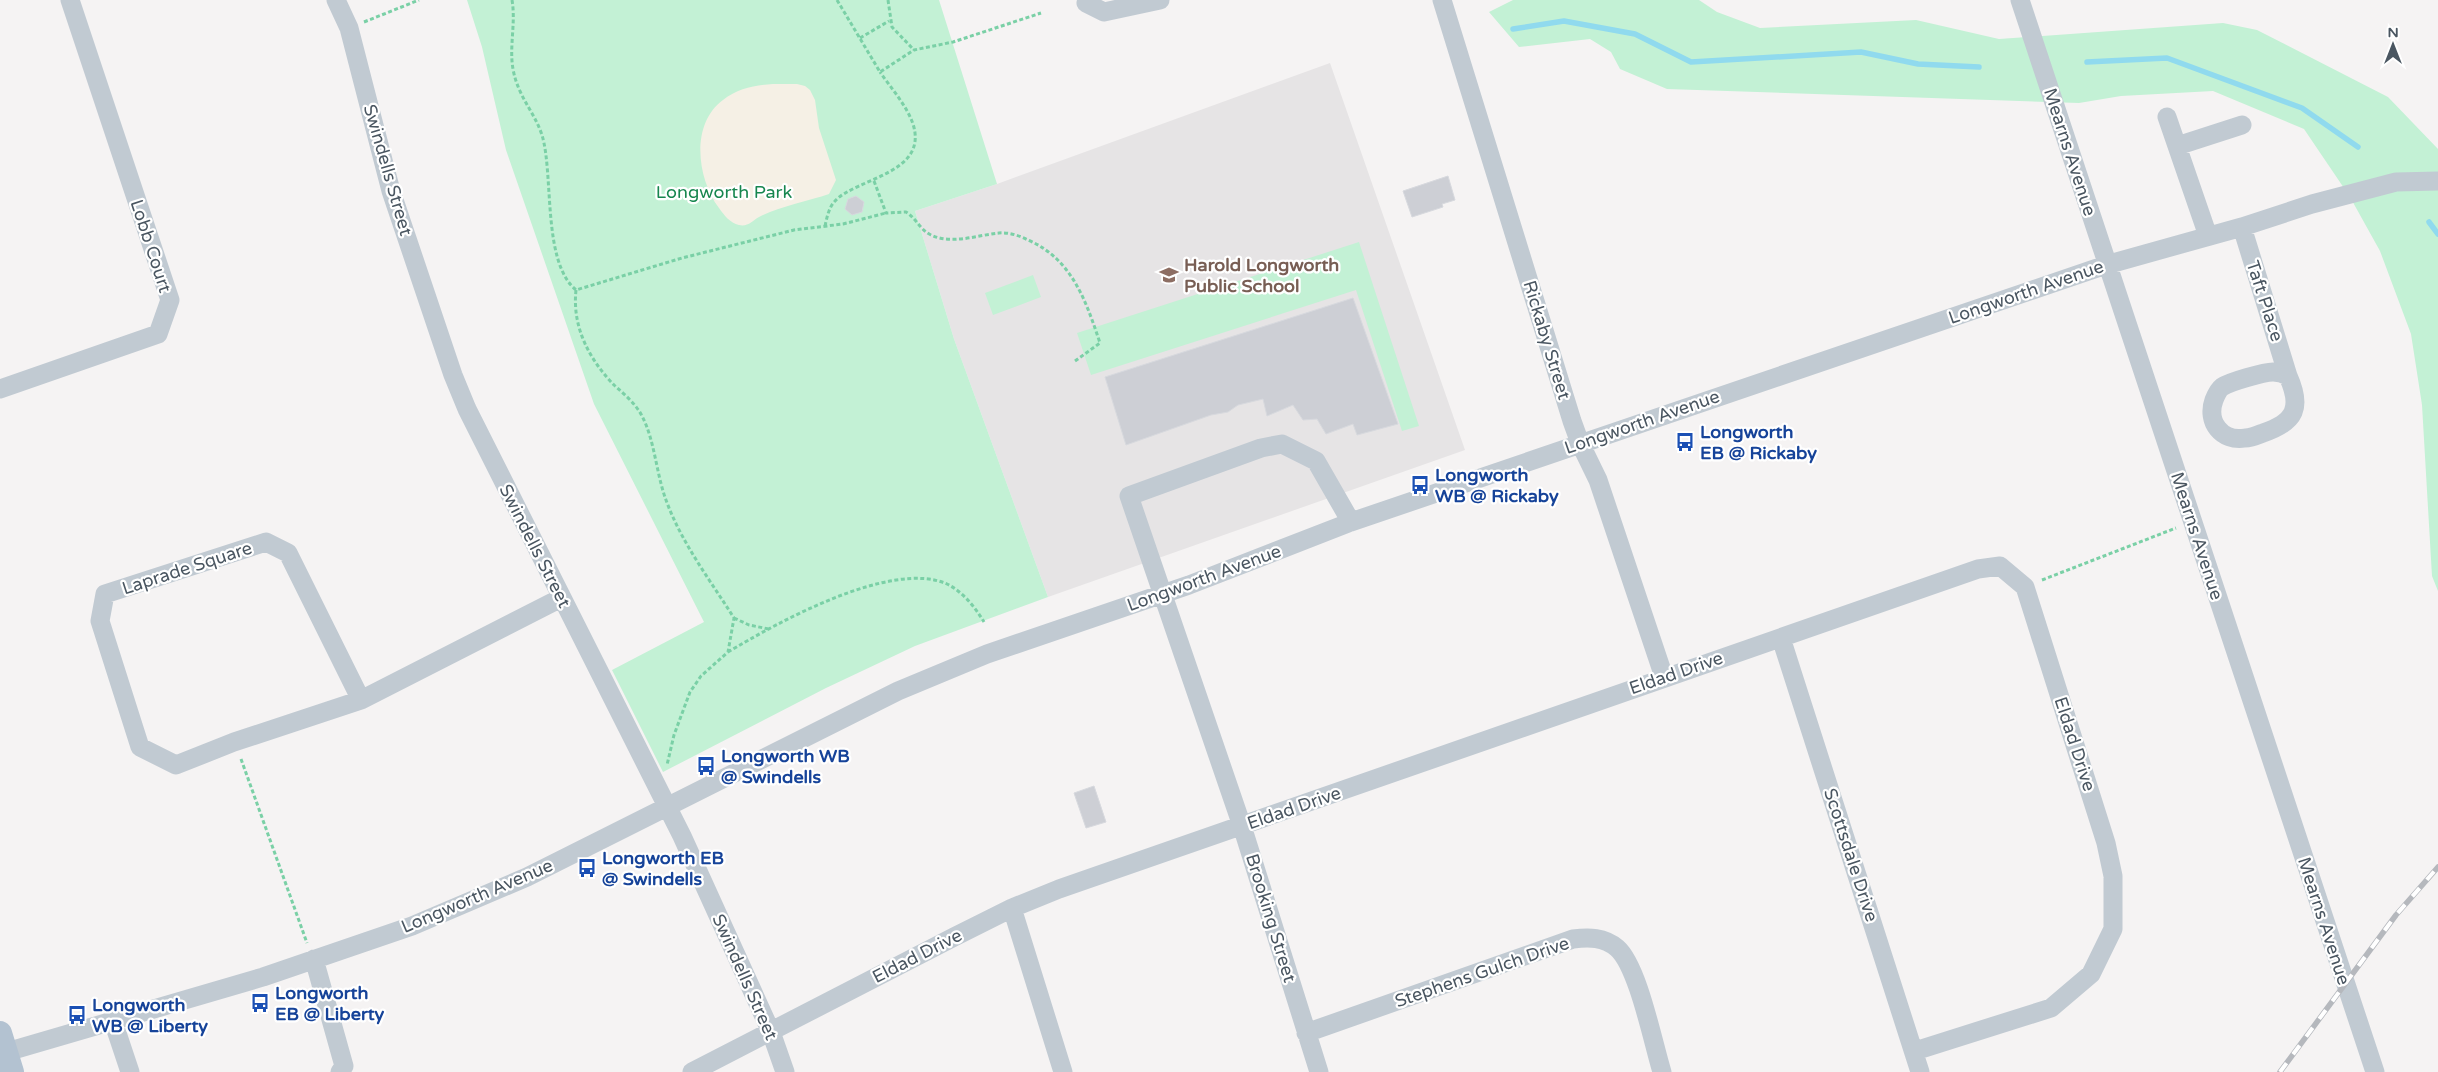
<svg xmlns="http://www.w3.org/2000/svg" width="2438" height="1072" viewBox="0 0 2438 1072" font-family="'Varela Round',sans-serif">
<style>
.education{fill:#e6e4e5}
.green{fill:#c3f1d5}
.sand{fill:#f5f0e5}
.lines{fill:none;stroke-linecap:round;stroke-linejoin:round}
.stream{stroke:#90daee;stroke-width:5.5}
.building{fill:#cdcfd5;stroke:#d7d9de}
.path{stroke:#7ad0a6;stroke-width:3;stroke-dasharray:4 2.5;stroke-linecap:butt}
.minor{stroke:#c1cad2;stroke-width:19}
.major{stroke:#b3c2d1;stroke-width:24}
.rail-casing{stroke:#b5b8bd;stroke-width:5.5}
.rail{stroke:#fff;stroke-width:4;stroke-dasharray:11;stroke-linecap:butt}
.labels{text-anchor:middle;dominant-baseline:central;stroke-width:4.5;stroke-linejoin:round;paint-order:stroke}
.street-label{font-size:18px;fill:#4a5661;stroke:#fff}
.park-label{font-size:18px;fill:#17864f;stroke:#fff}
.education-label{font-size:18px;font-weight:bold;fill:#785e54;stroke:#fff;text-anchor:start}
.transit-label{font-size:18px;font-weight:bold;fill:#164399;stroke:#fff;text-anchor:start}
</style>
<rect width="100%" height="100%" fill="#f5f3f3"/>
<path class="education" d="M 1330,63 L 1465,450 L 1048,597 L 954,339 L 915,211 L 997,184 Z"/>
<path class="green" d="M 467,0 L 939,0 L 997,184 L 915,211 L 954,339 L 1048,597 L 915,646 L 826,688 L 663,772 L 612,670 L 704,622 L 594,404 L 506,150 L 482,47 Z
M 1513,0 L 1699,0 L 1717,12 L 1760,28 L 1916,20 L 1999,39 L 2223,23 L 2257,30 L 2388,97 L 2438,149 L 2438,591 L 2432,576 L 2422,405 L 2411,334 L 2380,251 L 2350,197 L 2304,129 L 2213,91 L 2121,96 L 2079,103 L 1667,89 L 1620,69 L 1611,52 L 1590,39 L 1519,47 L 1489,12 Z
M 1359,242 L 1419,426 L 1402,431 L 1356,290 L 1091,375 L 1077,333 Z
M 1033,275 L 1041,297 L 993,315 L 985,293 Z"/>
<path class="sand" d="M 773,84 L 797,84 L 805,86 L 810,90 L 815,100 L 819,128 L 836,180 L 829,194 C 809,201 777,207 759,217 C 752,221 748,227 739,225 C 730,223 724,215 719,208 C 697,179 690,124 723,100 C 738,88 755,85 773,84 Z"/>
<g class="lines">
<path class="stream" d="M 1513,29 L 1564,21 L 1635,34 L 1691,62 L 1861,52 L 1918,64 L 1979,67
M 2087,62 L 2167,58 L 2302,108 L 2358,147
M 2429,222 L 2438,234"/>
</g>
<path class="building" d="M 1448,176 L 1455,200 L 1442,204 L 1443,207 L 1412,217 L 1403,191 Z
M 856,196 L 864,202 L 862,212 L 852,215 L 845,209 L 848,199 Z
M 1353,298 L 1398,424 L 1357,435 L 1353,424 L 1326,434 L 1317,419 L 1303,420 L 1293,405 L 1267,416 L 1263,399 L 1238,405 L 1228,412 L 1211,415 L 1126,445 L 1105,377 Z
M 1094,786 L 1106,822 L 1086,828 L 1074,793 Z"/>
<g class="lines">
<path class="path" d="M 512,0 C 516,23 509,47 513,69 C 518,97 534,111 542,135 C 554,175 542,262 576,290 L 682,258 L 794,230 L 843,224 L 886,213
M 837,0 L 880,72 L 914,50 L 953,42 L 1041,13
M 888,0 L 892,27 L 914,50
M 364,22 L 419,0
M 860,38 L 889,21
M 874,181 L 886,213 L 906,212 C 916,218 920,230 931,235 C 951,245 978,235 999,233 C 1009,232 1020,236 1028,240 C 1072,259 1086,301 1100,343 L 1075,361
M 825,226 C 827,217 829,207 835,201 C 856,178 929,174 913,124 C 907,106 891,88 880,72
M 576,290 C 572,327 589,359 614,385 C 624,394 636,404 642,416 C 655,441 656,473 666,500 C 681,542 710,580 734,618 L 728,652 L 701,676 L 690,692 L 674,735 L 667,765
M 2042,580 L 2176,528
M 734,618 L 749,625 L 769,629
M 728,652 C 777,623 891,559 947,584 C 963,592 975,607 984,622
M 241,759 L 307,943"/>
<path class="minor" d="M 336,0 L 349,28 L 391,191 L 453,375 L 467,409 L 682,836 L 771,1032 L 785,1072
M 1442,0 L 1572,421 L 1580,443 L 1598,480 L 1664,677
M 2020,0 L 2375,1072
M 1086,3 L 1104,12 L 1160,0
M 2167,117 L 2208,236
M 2177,146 L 2242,125
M 2242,227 L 2288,376 C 2283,373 2279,372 2273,372 C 2264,372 2229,382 2222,387 C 2218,390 2216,395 2214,400 C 2206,422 2222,442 2245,438 C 2251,438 2258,435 2263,433 C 2296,422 2302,407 2288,376
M 0,389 L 158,334 L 170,300 L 70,0
M 1781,638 L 1920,1072
M 361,700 L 288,553 L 266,542 L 105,594 L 100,621 L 140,747 L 176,765 L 234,742 L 361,700 L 561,598
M 1012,908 L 1063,1072
M 314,959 L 344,1066 L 340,1072
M 113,1021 L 130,1072
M 1306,1033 L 1573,939 C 1589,937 1604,937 1617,948 C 1638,966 1653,1043 1662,1072
M 0,1054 L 263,977 L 412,926 L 527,877 L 898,691 L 987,654 L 1189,585 L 1351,522 L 2106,265 L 2242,227 L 2312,204 L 2396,182 L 2438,181
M 692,1072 L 954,937 L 1012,908 L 1059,889 L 1978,569 L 2000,566 L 2025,587 L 2106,843 L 2113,876 L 2113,929 L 2091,974 L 2051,1008 L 1915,1051
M 1319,1072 L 1242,826 L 1129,496 L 1261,448 L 1282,444 L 1316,461 L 1351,522"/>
<path class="major" d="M 0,1033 L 12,1072"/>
<g class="rail-casing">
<path id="rail" d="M 2280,1072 L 2396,915 L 2438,867"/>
</g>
<use href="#rail" class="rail"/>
</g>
<defs>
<g id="school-bare" transform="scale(1.5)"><path d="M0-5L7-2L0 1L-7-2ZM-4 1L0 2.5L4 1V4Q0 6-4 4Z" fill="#8d6e63" stroke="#fff" stroke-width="2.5" paint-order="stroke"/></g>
<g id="bus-bare" transform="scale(1.5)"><path d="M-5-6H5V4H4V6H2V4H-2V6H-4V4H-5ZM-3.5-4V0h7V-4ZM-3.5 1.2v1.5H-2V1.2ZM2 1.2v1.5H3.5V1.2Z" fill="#1a4fb4" stroke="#fff" stroke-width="2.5" paint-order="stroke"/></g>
</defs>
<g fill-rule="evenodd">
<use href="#school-bare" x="1169" y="275"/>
<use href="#bus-bare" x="1685" y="442"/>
<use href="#bus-bare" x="1420" y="485"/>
<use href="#bus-bare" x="706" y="766"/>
<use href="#bus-bare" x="587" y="868"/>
<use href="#bus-bare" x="260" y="1003"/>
<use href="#bus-bare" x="77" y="1015"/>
</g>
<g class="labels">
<g class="street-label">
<text transform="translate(2070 152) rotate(72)">Mearns Avenue</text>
<text transform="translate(388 170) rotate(74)">Swindells Street</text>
<text transform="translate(151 246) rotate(72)">Lobb Court</text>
<text transform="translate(2026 292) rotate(-19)">Longworth Avenue</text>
<text transform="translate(2265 301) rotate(72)">Taft Place</text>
<text transform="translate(1547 340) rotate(73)">Rickaby Street</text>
<text transform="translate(1642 422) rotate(-19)">Longworth Avenue</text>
<text transform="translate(2197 536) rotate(72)">Mearns Avenue</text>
<text transform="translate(535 546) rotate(63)">Swindells Street</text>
<text transform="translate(187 568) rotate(-18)">Laprade Square</text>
<text transform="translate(1204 578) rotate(-20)">Longworth Avenue</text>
<text transform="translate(1676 673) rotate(-19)">Eldad Drive</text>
<text transform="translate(2075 744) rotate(72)">Eldad Drive</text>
<text transform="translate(1294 808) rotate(-19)">Eldad Drive</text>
<text transform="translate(1851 855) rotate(72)">Scottsdale Drive</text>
<text transform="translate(477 896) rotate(-23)">Longworth Avenue</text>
<text transform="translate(1271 918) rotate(73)">Brooking Street</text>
<text transform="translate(2324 921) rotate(72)">Mearns Avenue</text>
<text transform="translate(917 956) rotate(-27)">Eldad Drive</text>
<text transform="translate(1482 972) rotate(-19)">Stephens Gulch Drive</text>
<text transform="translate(745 977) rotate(66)">Swindells Street</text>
</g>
<g class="park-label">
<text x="724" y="192">Longworth Park</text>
</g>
<g class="education-label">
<text x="1184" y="265">Harold Longworth<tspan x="1184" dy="21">Public School</tspan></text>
</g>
<g class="transit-label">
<text x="1700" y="432">Longworth<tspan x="1700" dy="21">EB @ Rickaby</tspan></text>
<text x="1435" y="475">Longworth<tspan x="1435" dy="21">WB @ Rickaby</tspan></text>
<text x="721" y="756">Longworth WB<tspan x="721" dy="21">@ Swindells</tspan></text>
<text x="602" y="858">Longworth EB<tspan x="602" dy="21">@ Swindells</tspan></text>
<text x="275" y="993">Longworth<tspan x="275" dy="21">EB @ Liberty</tspan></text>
<text x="92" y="1005">Longworth<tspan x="92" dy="21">WB @ Liberty</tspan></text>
</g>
</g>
<g transform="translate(2393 45)" stroke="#ffffff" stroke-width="4" paint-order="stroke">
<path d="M0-4L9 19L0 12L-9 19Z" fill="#4a5661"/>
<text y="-8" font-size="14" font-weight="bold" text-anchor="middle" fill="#4a5661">N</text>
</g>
</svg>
